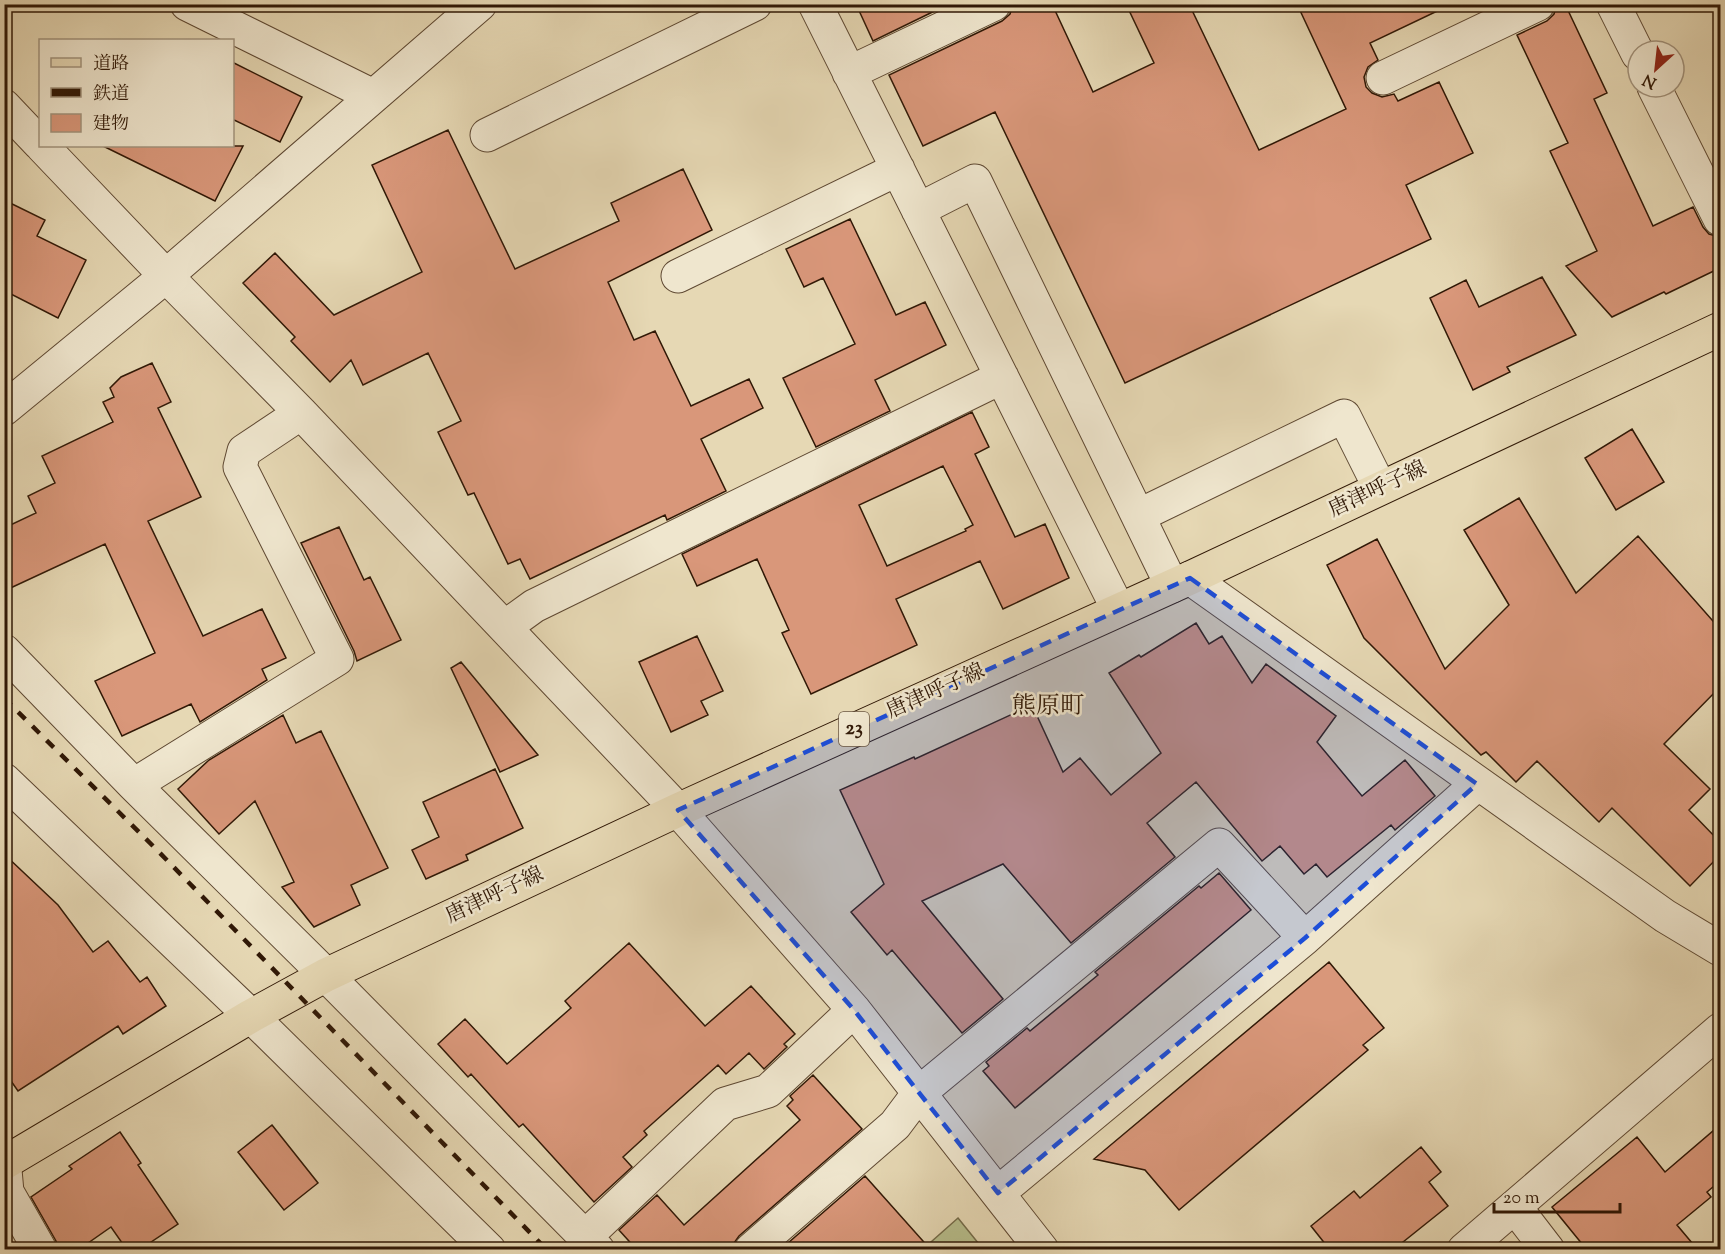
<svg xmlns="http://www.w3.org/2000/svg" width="1725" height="1254" viewBox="0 0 1725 1254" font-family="'Sorts Mill Goudy','Noto Serif JP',serif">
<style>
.green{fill:#b7be8c;stroke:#746b49;stroke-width:1.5}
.building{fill:#d9977a;stroke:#301806;stroke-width:1.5;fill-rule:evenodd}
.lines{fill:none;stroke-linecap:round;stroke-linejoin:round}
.minor-casing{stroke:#5e4832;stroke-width:35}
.major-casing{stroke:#301806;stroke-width:35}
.minor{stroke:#efe6ce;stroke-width:33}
.major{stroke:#e6d8b4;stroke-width:33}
.rail{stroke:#301806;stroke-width:4.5;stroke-dasharray:10 10;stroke-linecap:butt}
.marked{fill:#1d4ed8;fill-opacity:0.2;stroke:#1d4ed8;stroke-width:4.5;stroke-dasharray:12 8;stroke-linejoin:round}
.labels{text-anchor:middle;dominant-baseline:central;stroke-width:5;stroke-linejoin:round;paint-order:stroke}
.shield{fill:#efe6ce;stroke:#695642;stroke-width:1.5}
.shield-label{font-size:20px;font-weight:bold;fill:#301806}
.street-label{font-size:21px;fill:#301806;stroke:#efe6ce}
.quarter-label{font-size:24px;fill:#301806;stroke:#efe6ce}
</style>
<rect width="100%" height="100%" fill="#e6d8b4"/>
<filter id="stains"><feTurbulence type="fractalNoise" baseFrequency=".00333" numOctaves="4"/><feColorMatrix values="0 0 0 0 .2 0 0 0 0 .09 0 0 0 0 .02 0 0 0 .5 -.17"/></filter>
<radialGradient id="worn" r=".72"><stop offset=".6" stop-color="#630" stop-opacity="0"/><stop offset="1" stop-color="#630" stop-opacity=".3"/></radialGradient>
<path class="green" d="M 958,1218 L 983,1249 L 922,1250 Z"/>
<path class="building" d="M 856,4 L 949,4 L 873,41 Z
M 1013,4 L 1052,4 L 1093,92 L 1154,63 L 1126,4 L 1189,4 L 1259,150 L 1346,109 L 1297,4 L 1452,4 L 1370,43 L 1378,60 L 1368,67 L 1364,77 L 1366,87 L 1372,93 L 1382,97 L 1394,94 L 1398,101 L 1439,82 L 1473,153 L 1406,185 L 1431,239 L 1125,383 L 995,112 L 923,146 L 889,75 L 1002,21 L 1010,14 Z
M 1557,4 L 1565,4 L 1607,93 L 1594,99 L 1653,226 L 1693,207 L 1703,227 L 1709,234 L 1720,237 L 1720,268 L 1666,294 L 1664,292 L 1612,317 L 1566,266 L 1597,251 L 1550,151 L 1568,143 L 1517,35 L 1547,21 L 1554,14 Z
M 232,62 L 302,97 L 280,142 L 232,119 Z
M 448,130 L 515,269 L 619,221 L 611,203 L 683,169 L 712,230 L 608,282 L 634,340 L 655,331 L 691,406 L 749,379 L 763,408 L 701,439 L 726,491 L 667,520 L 665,515 L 530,579 L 520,559 L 508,564 L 474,493 L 468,495 L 438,432 L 461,421 L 428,353 L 363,385 L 351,360 L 330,382 L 291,341 L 295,337 L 243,283 L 275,253 L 334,315 L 422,272 L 372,165 Z
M 103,146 L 243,146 L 215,201 Z
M 4,200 L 45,220 L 37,236 L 86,260 L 58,318 L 9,293 L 4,302 Z
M 850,219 L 896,315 L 925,302 L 946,345 L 875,380 L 890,411 L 816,447 L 783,378 L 855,344 L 823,278 L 804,287 L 786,249 Z
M 1542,277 L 1576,335 L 1507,367 L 1510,372 L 1473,390 L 1430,298 L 1466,280 L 1479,307 Z
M 152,363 L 171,402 L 158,408 L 201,497 L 148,521 L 203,636 L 262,609 L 286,658 L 262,669 L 267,680 L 200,722 L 191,704 L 122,736 L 95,681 L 155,653 L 105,544 L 4,591 L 4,528 L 36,513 L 28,496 L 55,483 L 42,456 L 113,422 L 103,402 L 114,397 L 110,388 L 121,377 Z
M 972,412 L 989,447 L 975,454 L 1015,537 L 1045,524 L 1069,578 L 1003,609 L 980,561 L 896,599 L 917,645 L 811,694 L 782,633 L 789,630 L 757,559 L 697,586 L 682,554 ZM 943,466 L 973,525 L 965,529 L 966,531 L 887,566 L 859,505 Z
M 1632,429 L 1664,482 L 1616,510 L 1585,458 Z
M 1519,498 L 1576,593 L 1638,536 L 1720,629 L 1720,687 L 1664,744 L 1710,789 L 1689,810 L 1720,842 L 1720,855 L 1690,886 L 1612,808 L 1599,822 L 1537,761 L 1516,782 L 1486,752 L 1481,755 L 1364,638 L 1327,565 L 1377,539 L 1445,669 L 1509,605 L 1464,530 Z
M 339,527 L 364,580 L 370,577 L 401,640 L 357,661 L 354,651 L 301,543 Z
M 1196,623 L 1209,644 L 1222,636 L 1252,683 L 1266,664 L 1336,716 L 1317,742 L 1362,796 L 1405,760 L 1435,796 L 1395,830 L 1391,825 L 1327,877 L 1316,864 L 1304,874 L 1280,846 L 1262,861 L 1196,782 L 1147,823 L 1175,857 L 1071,943 L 1003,864 L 922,901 L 1003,999 L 962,1033 L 892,950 L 887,955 L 851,912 L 884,884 L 840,790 L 914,757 L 915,759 L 1032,705 L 1063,772 L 1080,758 L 1111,795 L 1161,753 L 1109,673 L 1139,655 L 1141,657 Z
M 697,636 L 723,691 L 701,701 L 708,715 L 671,732 L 639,662 Z
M 461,662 L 538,755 L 500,772 L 451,668 Z
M 283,715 L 296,743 L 321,731 L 388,868 L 351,885 L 360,905 L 314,927 L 282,887 L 294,882 L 255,801 L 219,834 L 178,789 L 209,760 Z
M 495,769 L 523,828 L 466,855 L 468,860 L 426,879 L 412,850 L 439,837 L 423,802 Z
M 4,854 L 58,905 L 93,952 L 108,941 L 140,982 L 147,977 L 166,1006 L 123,1034 L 118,1026 L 18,1091 L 4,1071 Z
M 1219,873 L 1251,910 L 1015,1108 L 983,1071 L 989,1066 L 986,1062 L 1027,1028 L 1030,1031 L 1098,975 L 1095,972 L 1199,886 L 1201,888 Z
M 629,943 L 705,1026 L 751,986 L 795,1034 L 784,1044 L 787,1047 L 764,1069 L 749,1053 L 726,1074 L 718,1065 L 644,1131 L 647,1135 L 623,1157 L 632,1167 L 594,1202 L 523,1124 L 519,1127 L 471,1074 L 468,1077 L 438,1044 L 465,1019 L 507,1064 L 571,1008 L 565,1001 Z
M 1329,962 L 1384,1028 L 1363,1045 L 1368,1050 L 1179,1210 L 1145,1170 L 1094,1159 Z
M 813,1075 L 862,1129 L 739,1236 L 734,1243 L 733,1250 L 637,1250 L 619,1230 L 657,1195 L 684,1225 L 800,1120 L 787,1106 L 793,1100 L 790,1096 Z
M 272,1125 L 318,1183 L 284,1210 L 238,1152 Z
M 1720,1125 L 1720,1181 L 1707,1192 L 1711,1197 L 1677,1225 L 1698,1250 L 1587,1250 L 1552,1207 L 1637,1137 L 1665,1172 Z
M 120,1132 L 141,1163 L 138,1165 L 178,1224 L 139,1250 L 127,1250 L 111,1227 L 78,1250 L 59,1250 L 56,1241 L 31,1197 L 72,1169 L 69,1166 Z
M 1421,1147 L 1441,1172 L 1429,1182 L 1448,1206 L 1393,1250 L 1330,1250 L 1311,1226 L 1354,1191 L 1360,1198 Z
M 865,1176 L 931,1250 L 780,1250 Z"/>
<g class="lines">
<g class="minor-casing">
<path id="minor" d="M 187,4 L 373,96
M 815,4 L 1118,609
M 1613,4 L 1638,54
M 849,73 L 994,4
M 1383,78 L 1538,4
M 1654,87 L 1720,219
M 4,106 L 40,144
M 487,135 L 755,4
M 42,146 L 166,276 L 301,413 L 678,810 L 854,1010 L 1042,1250
M 918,210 L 975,181 L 1172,586
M 678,276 L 898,169
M 4,409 L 166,276 L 480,4
M 1138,516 L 1344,416 L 1380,488
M 1190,578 L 1665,916 L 1720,949
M 505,627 L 534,606 L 1002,377
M 4,651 L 134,785 L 326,975 L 598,1250
M 4,780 L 251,1016 L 489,1250
M 134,785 L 337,659 L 240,467 L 244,451 L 301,413
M 4,1159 L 7,1192 L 40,1250
M 998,1193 L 1305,938
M 1515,1207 L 1548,1250
M 586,1236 L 725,1104 L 768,1091 L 854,1010
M 751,1250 L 895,1125 L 919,1093 L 1219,845 L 1305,938 L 1477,784
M 1464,1250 L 1720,1030"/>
</g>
<g class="major-casing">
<path id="major" d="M 4,1163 L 251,1016 L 326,975 L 678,810 L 1190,578 L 1720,329"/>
</g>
<use href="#minor" class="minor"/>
<use href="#major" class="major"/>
<path class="rail" d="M 4,698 L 157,850 L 547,1250"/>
</g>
<path class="marked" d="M 1190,578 L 1477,784 L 1305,938 L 998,1193 L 854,1010 L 678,810 Z"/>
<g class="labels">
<rect class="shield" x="839" y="712" width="30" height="34" rx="4.5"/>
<g class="shield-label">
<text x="854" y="729">23</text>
</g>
<g class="street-label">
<text transform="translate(1378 490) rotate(-25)">唐津呼子線</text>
<text transform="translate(936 692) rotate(-24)">唐津呼子線</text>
<text transform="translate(495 896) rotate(-25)">唐津呼子線</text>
</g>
<g class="quarter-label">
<text x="1048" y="707">熊原町</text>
</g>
</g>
<rect width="1725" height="1254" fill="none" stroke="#e6d8b4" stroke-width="24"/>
<rect x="6" y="6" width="1713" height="1242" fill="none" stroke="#301806" stroke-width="3"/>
<rect x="12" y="12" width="1701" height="1230" fill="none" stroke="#301806" stroke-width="1.5"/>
<rect x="39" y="39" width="195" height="108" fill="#efe6ce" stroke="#a3947e" stroke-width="1.5"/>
<rect x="51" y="58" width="30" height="9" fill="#e6d8b4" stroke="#a3947e" stroke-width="1.5"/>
<text x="93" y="69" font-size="18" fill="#301806">道路</text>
<rect x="51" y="88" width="30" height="9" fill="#301806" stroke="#a3947e" stroke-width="1.5"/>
<text x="93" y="99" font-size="18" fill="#301806">鉄道</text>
<rect x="51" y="114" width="30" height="18" fill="#d9977a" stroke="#a3947e" stroke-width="1.5"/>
<text x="93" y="129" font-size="18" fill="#301806">建物</text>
<g transform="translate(1656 69) rotate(207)"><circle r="28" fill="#efe6ce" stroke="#a3947e" stroke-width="1.5"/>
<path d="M0-4.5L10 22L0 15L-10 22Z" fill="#8f2418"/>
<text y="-9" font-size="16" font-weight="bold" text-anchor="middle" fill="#301806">N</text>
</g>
<path d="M1494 1203v9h126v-9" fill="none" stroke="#301806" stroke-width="3"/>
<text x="1503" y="1203" font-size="18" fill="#301806" stroke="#efe6ce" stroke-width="4.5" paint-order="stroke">20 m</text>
<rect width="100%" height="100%" filter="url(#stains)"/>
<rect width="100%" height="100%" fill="url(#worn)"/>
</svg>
